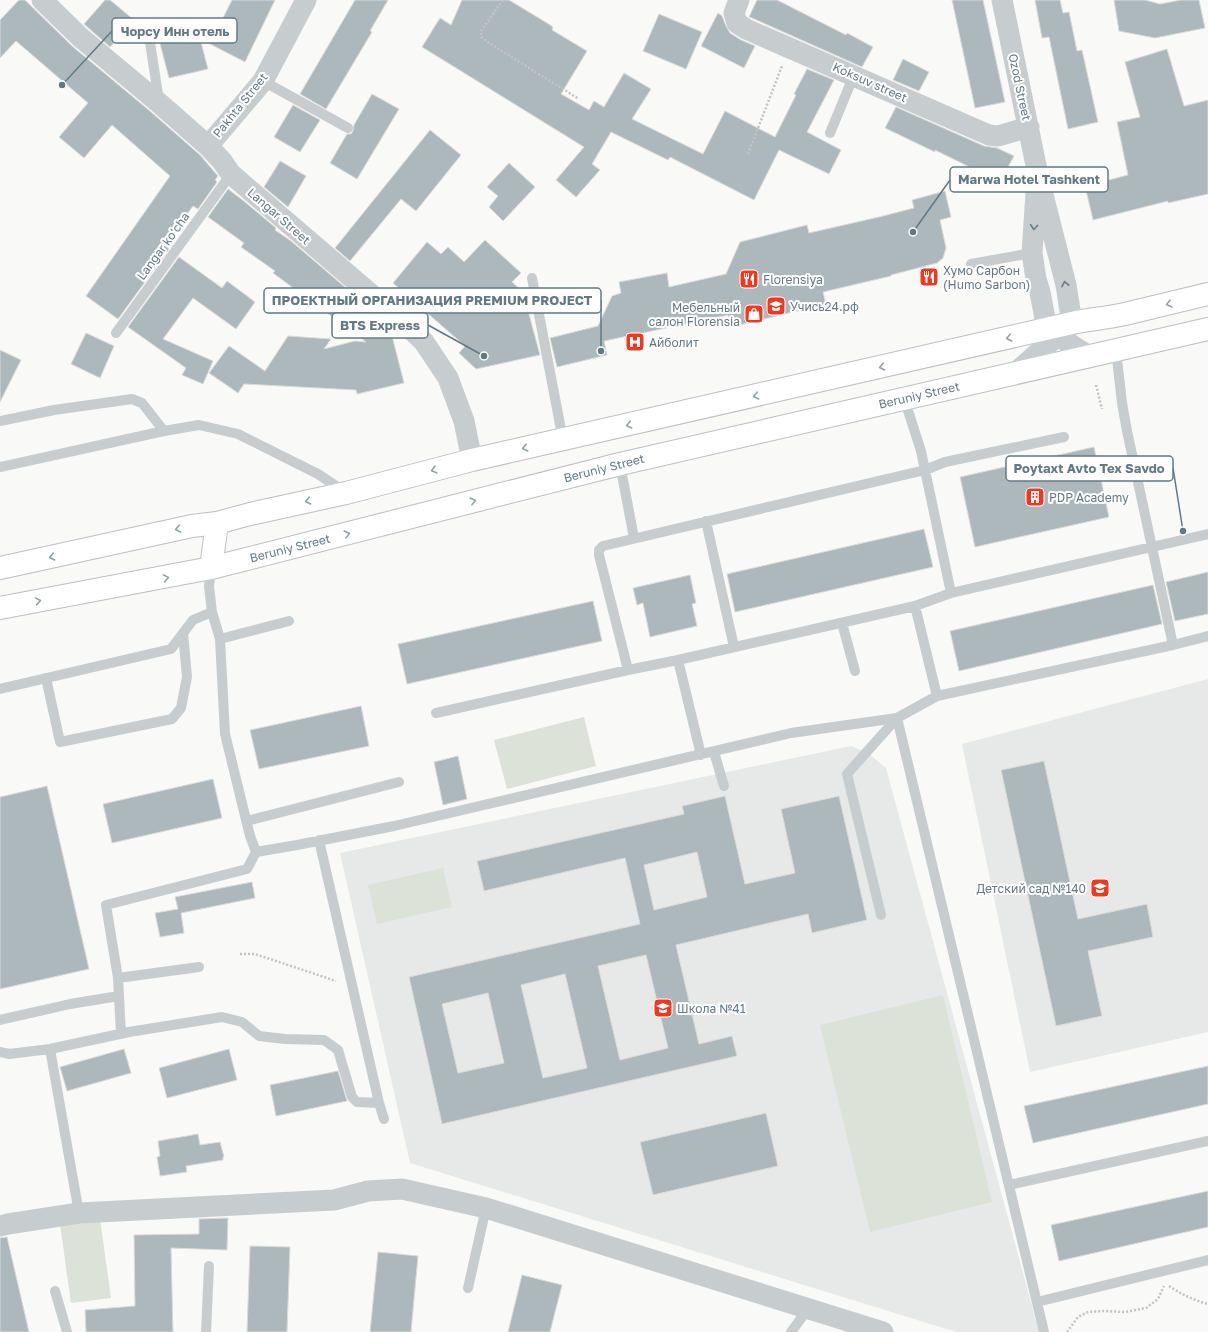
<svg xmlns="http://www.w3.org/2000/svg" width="1208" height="1332" viewBox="0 0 1208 1332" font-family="'Golos Text',sans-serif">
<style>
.built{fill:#e7e9e8}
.green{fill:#dce2d7}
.building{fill:#adb8bc;stroke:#dbdbd9;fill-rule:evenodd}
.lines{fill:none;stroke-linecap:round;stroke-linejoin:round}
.primary-casing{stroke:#babfc2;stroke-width:24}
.path{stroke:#c0c4c5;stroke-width:2.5;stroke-dasharray:2 2;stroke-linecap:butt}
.service{stroke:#c7cccf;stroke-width:10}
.minor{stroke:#c7cccf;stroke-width:21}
.primary{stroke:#fff;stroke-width:22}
.oneway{stroke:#677d88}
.oneway2{stroke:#91a1a9}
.labels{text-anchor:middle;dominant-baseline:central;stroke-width:4;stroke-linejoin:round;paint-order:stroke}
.street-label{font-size:12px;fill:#627984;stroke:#fff}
.poi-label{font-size:12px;fill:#627984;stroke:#fff;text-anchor:start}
.leader{fill:none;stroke:#627984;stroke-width:1.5}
.callout-dot{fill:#627984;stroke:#fff;stroke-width:1.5}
.callout{fill:#fff;stroke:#627984;stroke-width:1.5}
.callout-label{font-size:13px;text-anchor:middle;font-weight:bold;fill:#627984}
</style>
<rect width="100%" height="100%" fill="#f9f9f7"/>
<path class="built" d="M 1208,679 L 1208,1032 L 1030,1072 L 962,744 Z
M 851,746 L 868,753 L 886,768 L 1039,1332 L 956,1332 L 410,1163 L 340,853 Z"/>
<path class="green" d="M 584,717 L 596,766 L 507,789 L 494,740 Z
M 443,868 L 452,907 L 377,924 L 368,885 Z
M 943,995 L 992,1202 L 870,1232 L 820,1025 Z
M 100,1219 L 111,1298 L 71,1303 L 60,1224 Z"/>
<path class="building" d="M 19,0 L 25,0 L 72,46 L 151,112 L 200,155 L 218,176 L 215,180 L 217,182 L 198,209 L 193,206 L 164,245 L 169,249 L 118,319 L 86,296 L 170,176 L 112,125 L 84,158 L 59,137 L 88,103 L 16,41 L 0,58 L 0,20 Z
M 105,0 L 110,0 L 134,20 L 110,47 L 84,24 Z
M 232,0 L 275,0 L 245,62 L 210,44 Z
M 355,0 L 388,0 L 370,31 L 372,32 L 326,109 L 300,94 Z
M 462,0 L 509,0 L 547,23 L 553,27 L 552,30 L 587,51 L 561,94 L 589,110 L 594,101 L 604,107 L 624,73 L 651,89 L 632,119 L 703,154 L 725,111 L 775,137 L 796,95 L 794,94 L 807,69 L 834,80 L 807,132 L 841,150 L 829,174 L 779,150 L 754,200 L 670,157 L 668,160 L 611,132 L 592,164 L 600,170 L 576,197 L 556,180 L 584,147 L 422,47 L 440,18 L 451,25 Z
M 757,0 L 777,0 L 846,35 L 847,33 L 873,47 L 862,67 L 752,18 L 749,17 Z
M 952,0 L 983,0 L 1005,102 L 975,108 Z
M 1035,0 L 1060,0 L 1063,13 L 1069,12 L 1077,51 L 1082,50 L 1098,122 L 1068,129 L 1049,37 L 1042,38 Z
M 1114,0 L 1145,0 L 1160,4 L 1181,0 L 1199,0 L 1205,28 L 1155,38 L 1119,31 Z
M 718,13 L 722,16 L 726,26 L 730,33 L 741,40 L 755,46 L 744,68 L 701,46 Z
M 659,14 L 702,32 L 686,69 L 643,51 Z
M 197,27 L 208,69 L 169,78 L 158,36 Z
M 1167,49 L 1184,106 L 1208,100 L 1208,194 L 1168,203 L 1168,201 L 1093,220 L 1085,186 L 1128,175 L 1117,122 L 1140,117 L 1125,62 Z
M 903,59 L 929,72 L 919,91 L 893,80 Z
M 372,94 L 399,109 L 357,179 L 330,163 L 347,134 L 351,134 L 353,131 L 354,125 Z
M 293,105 L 320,120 L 300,152 L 274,137 Z
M 896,107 L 984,146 L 997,148 L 1014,156 L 1000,182 L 935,150 L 935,152 L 885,128 Z
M 430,130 L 461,155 L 416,211 L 401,199 L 350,261 L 335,248 Z
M 280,161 L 306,176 L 288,207 L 264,187 Z
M 509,163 L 535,187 L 503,221 L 489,207 L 498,196 L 487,187 Z
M 228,189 L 245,202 L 276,228 L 275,230 L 291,241 L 360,300 L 342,324 L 273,273 L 275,271 L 241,247 L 244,243 L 208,217 Z
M 945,191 L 951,217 L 940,220 L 946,248 L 943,258 L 937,263 L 891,275 L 891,276 L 823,292 L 826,304 L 731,327 L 728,315 L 604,341 L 607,355 L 557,367 L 550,338 L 598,326 L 612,296 L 621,293 L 619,282 L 667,273 L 669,287 L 726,274 L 740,242 L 807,225 L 809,233 L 879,217 L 914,208 L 912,200 Z
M 485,240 L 521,273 L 512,282 L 523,292 L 540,355 L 476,369 L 459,353 L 465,346 L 393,283 L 427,242 L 441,254 L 448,247 L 464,262 Z
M 179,257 L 222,288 L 227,281 L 255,302 L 236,329 L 193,298 L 163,339 L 213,361 L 203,384 L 182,375 L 186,368 L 128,327 Z
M 391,332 L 404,383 L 357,394 L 356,390 L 244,384 L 238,393 L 209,373 L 229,346 L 265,371 L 288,336 L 331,339 L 324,349 L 355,341 L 366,342 L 362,339 Z
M 86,333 L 114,346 L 100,378 L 71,364 Z
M 0,350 L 21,360 L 0,402 Z
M 1094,447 L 1109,517 L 975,547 L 960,477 Z
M 924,529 L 933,567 L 735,612 L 727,574 Z
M 1208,572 L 1208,614 L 1175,621 L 1166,582 Z
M 690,575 L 696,603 L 692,604 L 697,626 L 650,637 L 643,603 L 637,605 L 633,588 Z
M 1153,585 L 1162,624 L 959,671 L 950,631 Z
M 593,601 L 602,641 L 407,684 L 398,644 Z
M 361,706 L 369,746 L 259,769 L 250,730 Z
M 458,756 L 467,799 L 443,805 L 434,762 Z
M 1044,761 L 1078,919 L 1147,904 L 1153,937 L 1088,951 L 1102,1016 L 1056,1026 L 1001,770 Z
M 213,779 L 222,818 L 112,843 L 103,804 Z
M 47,786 L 89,969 L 0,989 L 0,797 Z
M 725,796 L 745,884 L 795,873 L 781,809 L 839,796 L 867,920 L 812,933 L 808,914 L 676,945 L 699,1044 L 732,1036 L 737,1056 L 442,1124 L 409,977 L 640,924 L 625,858 L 484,891 L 477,861 L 684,814 L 682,806 ZM 697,852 L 707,897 L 654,910 L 644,865 ZM 646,955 L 668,1048 L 620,1060 L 598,966 ZM 565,974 L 587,1068 L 543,1078 L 521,985 ZM 488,993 L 504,1063 L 458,1073 L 442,1004 Z
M 252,882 L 255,898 L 181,913 L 184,933 L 160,937 L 155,913 L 178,909 L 175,897 Z
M 124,1049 L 131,1073 L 67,1091 L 60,1067 Z
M 229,1049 L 237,1080 L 167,1098 L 159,1068 Z
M 1208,1066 L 1208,1104 L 1033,1143 L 1024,1106 Z
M 338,1071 L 347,1101 L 276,1116 L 270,1085 Z
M 766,1113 L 778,1166 L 653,1195 L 640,1142 Z
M 198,1134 L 200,1145 L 220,1142 L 224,1157 L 223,1157 L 223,1160 L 186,1166 L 187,1172 L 160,1176 L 157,1157 L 160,1156 L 158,1141 Z
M 1208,1191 L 1208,1227 L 1059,1261 L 1051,1225 Z
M 228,1218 L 227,1250 L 171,1248 L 173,1332 L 86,1332 L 85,1310 L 135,1306 L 134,1235 L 199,1234 L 199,1219 Z
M 7,1237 L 29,1332 L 0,1332 L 0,1238 Z
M 250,1246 L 290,1247 L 287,1332 L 247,1332 Z
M 378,1252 L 418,1256 L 411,1332 L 370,1332 Z
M 522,1275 L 562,1285 L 550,1332 L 508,1332 Z"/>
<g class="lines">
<g class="primary-casing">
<path id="primary" d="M 0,568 L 192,526 L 217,523 L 250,514 L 346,493 L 472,460 L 1072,323 C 1090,319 1107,318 1125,314 L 1208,294
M 211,568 L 217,523
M 0,608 L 211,568 L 620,464 L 1208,329"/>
</g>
<path class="path" d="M 503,0 L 481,31 L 481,37 L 489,43 L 579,99
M 748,154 L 782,66
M 1096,385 L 1102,409
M 240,954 L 255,954 L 336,981
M 1169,1286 C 1181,1294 1193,1300 1208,1304
M 1067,1332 L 1078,1317 L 1088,1312 L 1104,1311 L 1125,1312 L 1146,1308 L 1158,1299 L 1164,1286"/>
<path class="service" d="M 147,23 L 159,101
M 263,81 L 348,128
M 830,133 L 854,75
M 971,264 L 1032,253
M 532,278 L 563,440
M 116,333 L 231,174
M 1116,350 L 1122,403 L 1127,431 L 1173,645
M 904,398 L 921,451 L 925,470 L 945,462 L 1064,437
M 0,421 L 54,410 L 132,399 L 142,403 L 164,431
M 620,464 L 634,538
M 0,467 L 164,431 L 199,425 L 238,434 L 318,474 L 345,492
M 706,521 L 734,647
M 951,593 L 925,470 L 603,546 L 599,550 L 599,555 L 628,670 L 678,660 L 915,606 L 951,593 L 1208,534
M 915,606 L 937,696 L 897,718 L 1044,1332
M 212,612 L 220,639 L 289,621
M 842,623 L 855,671
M 678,660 L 701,755
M 46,678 L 60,742 L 172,719 L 181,708 L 187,677 L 183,633
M 0,689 L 171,649 L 193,620 L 212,612 L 209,586 L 211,568
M 937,696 L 1173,645 L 1208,636
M 436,713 L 628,670
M 714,752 L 724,786
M 247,821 L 399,782
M 319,840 L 379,1103 L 384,1119
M 256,852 L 297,845 L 394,826 L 791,733 L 897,718 L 847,774 L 881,915
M 118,978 L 199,967
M 0,1020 L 70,1004 L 119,996
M 121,1034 L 118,978 L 106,905 L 247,869 L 256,852 L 250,836 L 225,734 L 220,639
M 50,1049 L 79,1213
M 0,1052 L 9,1054 L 50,1049 L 129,1032 L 222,1017 L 242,1022 L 259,1036 L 285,1039 L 324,1040 L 338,1050 L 352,1097 L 357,1102 L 379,1103
M 1009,1185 L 1208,1141
M 468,1288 L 486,1208
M 55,1291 L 67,1332
M 1037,1302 L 1208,1260
M 206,1332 L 209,1266
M 791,1332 L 808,1309"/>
<path class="minor" d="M 42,0 L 80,37 L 159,103 L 208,146 L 222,161 L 231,174 L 401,320 L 424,342 L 448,378 L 464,421 L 472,460
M 739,0 L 734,13 L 737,23 L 746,29 L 989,135 L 998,136 L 1029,127
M 1002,0 L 1038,175 L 1066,285 L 1072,323 L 1014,374
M 208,146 L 263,81 L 306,0
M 1036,193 L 1032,253 L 1036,279 L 1040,292 L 1047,329 L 1089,356
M 0,1226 L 8,1224 L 79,1213 L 334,1200 L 368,1191 L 402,1189 L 486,1208 L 883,1332"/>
<use href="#primary" class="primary"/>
</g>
<defs><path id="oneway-chevron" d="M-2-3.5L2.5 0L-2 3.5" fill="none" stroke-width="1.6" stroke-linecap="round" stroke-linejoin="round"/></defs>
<g class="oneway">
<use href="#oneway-chevron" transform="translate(1034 227) rotate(94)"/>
<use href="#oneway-chevron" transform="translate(1065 284) rotate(-102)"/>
</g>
<g class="oneway2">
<use href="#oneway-chevron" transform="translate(1169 304) rotate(166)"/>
<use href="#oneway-chevron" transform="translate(1009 338) rotate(167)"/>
<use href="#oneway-chevron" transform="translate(882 367) rotate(167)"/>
<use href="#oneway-chevron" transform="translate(756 396) rotate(167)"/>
<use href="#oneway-chevron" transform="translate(629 425) rotate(167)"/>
<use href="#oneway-chevron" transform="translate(525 448) rotate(167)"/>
<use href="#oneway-chevron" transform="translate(434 470) rotate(165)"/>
<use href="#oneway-chevron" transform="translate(308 501) rotate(168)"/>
<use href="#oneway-chevron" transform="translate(473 501) rotate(-14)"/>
<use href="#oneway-chevron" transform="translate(178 529) rotate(168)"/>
<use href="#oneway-chevron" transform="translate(347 534) rotate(-14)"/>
<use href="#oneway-chevron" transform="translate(52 557) rotate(168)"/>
<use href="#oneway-chevron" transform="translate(166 578) rotate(-10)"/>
<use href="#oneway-chevron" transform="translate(38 601) rotate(-10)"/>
</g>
<defs>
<g id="restaurant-square" transform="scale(1)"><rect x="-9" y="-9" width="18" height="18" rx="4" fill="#f2371e" stroke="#fff"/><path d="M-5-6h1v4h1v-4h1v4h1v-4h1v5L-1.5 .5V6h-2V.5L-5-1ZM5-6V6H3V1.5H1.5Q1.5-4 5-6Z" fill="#fff"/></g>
<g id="university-square" transform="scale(1)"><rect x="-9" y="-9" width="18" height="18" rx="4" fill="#f2371e" stroke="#fff"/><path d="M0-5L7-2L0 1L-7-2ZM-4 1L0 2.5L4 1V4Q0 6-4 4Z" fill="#fff"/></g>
<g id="shop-square" transform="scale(1)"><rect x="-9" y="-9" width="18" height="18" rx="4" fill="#f2371e" stroke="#fff"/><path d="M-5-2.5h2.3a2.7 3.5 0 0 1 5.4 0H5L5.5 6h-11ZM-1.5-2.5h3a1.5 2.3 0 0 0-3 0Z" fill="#fff"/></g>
<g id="hospital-square" transform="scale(1)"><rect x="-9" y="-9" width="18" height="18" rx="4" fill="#f2371e" stroke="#fff"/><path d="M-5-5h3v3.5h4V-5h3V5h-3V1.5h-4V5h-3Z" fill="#fff"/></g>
<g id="building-square" transform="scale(1)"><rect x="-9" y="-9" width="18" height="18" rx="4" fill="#f2371e" stroke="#fff"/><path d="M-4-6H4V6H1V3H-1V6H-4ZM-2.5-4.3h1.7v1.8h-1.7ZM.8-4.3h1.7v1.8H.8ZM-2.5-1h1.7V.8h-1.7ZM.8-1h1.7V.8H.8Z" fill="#fff"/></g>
<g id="school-square" transform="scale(1)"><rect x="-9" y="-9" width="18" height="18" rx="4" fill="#f2371e" stroke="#fff"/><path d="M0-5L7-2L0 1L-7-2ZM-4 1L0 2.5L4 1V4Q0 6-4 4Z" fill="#fff"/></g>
</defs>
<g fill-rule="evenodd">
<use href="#restaurant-square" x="929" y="277"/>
<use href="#restaurant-square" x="749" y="279"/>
<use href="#university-square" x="776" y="306"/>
<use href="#shop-square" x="754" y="314"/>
<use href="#hospital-square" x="635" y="342"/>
<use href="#building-square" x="1035" y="497"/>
<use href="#school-square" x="1100" y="888"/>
<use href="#school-square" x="663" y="1008"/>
</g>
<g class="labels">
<g class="street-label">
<text transform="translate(870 82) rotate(24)">Koksuv street</text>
<text transform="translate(1020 87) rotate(78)">Ozod Street</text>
<text transform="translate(240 105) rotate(-51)">Pakhta Street</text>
<text transform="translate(279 216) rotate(41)">Langar Street</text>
<text transform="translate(163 246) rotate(-54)">Langar ko'cha</text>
<text transform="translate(919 395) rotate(-13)">Beruniy Street</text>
<text transform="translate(604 468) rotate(-14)">Beruniy Street</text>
<text transform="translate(290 548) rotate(-14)">Beruniy Street</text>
</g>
<g class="poi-label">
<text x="943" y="270">Хумо Сарбон<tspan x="943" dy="14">(Humo Sarbon)</tspan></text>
<text x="763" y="279">Florensiya</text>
<text x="790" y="306">Учись24.рф</text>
<text x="740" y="307" text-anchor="end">Мебельный<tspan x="740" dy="14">салон Florensia</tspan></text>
<text x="649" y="342">Айболит</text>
<text x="1049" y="497">PDP Academy</text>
<text x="1086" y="888" text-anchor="end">Детский сад №140</text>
<text x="677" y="1008">Школа №41</text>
</g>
</g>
<path class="leader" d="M62 85L112 31M913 232L950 180M601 351L601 300M484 356L428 325M1183 531L1173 468"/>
<g class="callout-dot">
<circle cx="62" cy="85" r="4"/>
<circle cx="913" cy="232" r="4"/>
<circle cx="601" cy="351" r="4"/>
<circle cx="484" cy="356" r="4"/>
<circle cx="1183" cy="531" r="4"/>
</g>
<g class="callout">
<rect x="112" y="18" width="125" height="25" rx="4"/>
<rect x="950" y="167" width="158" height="25" rx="4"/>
<rect x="264" y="288" width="337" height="25" rx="4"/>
<rect x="332" y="313" width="96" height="25" rx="4"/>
<rect x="1006" y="456" width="167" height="25" rx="4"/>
</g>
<g class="callout-label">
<text x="175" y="36">Чорсу Инн отель</text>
<text x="1029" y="184">Marwa Hotel Tashkent</text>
<text x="432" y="305">ПРОЕКТНЫЙ ОРГАНИЗАЦИЯ PREMIUM PROJECT</text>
<text x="380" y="330">BTS Express</text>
<text x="1089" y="473">Poytaxt Avto Tex Savdo</text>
</g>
</svg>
